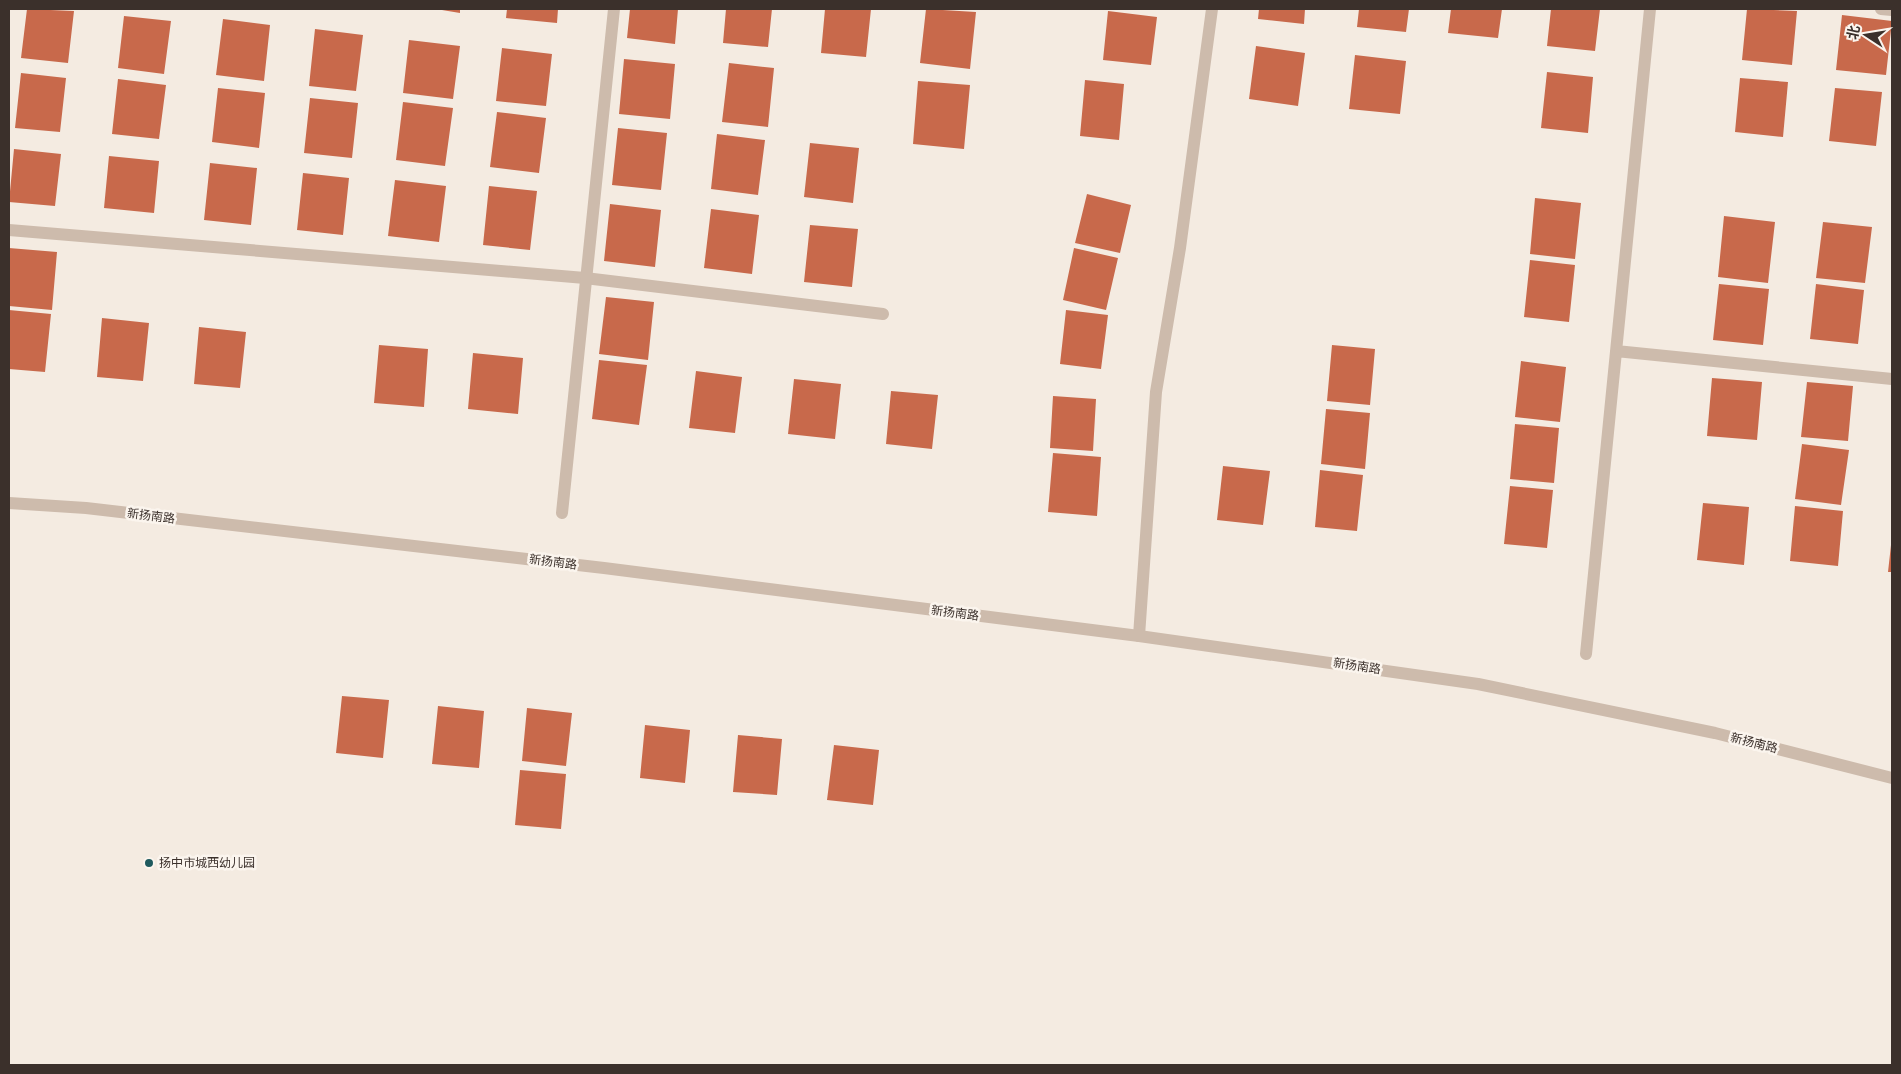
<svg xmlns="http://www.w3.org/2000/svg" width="1901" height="1074" viewBox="0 0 1901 1074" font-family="Roboto,'Noto Sans SC',sans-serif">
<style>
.building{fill:#c8694b}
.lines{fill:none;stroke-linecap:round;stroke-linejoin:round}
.service{stroke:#cdbbac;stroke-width:12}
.minor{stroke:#cdbbac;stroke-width:12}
.tertiary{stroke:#cdbbac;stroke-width:12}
.poi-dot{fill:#1f5a5e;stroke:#fbf5ee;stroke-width:2}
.labels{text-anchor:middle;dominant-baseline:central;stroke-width:5;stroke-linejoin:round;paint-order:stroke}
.street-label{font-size:12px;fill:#3b302b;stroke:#fbf5ee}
.poi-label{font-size:12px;fill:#3b302b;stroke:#fbf5ee;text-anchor:start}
</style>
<rect width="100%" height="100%" fill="#f4ebe1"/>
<path class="building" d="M 27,9 L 74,11 L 68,63 L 21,58 Z
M 436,9 L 460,9 L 460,13 Z
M 507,9 L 558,9 L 557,23 L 506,18 Z
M 630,9 L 678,9 L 675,44 L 627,38 Z
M 726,9 L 772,9 L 768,47 L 723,43 Z
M 825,9 L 871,9 L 866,57 L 821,53 Z
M 926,9 L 976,12 L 970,69 L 920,63 Z
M 1259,9 L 1305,9 L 1304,24 L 1258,19 Z
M 1359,9 L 1409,9 L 1406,32 L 1357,27 Z
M 1451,9 L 1502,9 L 1498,38 L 1448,33 Z
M 1551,9 L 1600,9 L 1595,51 L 1547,46 Z
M 1747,9 L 1797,11 L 1792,65 L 1742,60 Z
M 1108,11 L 1157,17 L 1151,65 L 1103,60 Z
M 1842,15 L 1892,21 L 1886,75 L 1836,70 Z
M 124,16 L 171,21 L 164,74 L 118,68 Z
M 223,19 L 270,25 L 264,81 L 216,75 Z
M 315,29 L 363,35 L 356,91 L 309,86 Z
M 409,40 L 460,46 L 453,99 L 403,93 Z
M 1256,46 L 1305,53 L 1298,106 L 1249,99 Z
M 502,48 L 552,54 L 546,106 L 496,101 Z
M 1355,55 L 1406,61 L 1400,114 L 1349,109 Z
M 624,59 L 675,64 L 670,119 L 619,114 Z
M 729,63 L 774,68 L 768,127 L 722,122 Z
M 1547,72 L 1593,77 L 1588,133 L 1541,128 Z
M 21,73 L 66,78 L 60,132 L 15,128 Z
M 1740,78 L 1788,82 L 1783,137 L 1735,132 Z
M 118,79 L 166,85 L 159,139 L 112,134 Z
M 1085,80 L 1124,84 L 1119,140 L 1080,136 Z
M 918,81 L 970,85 L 964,149 L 913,144 Z
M 218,88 L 265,93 L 259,148 L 212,142 Z
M 1835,88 L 1882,92 L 1876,146 L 1829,141 Z
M 310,98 L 358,103 L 352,158 L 304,153 Z
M 403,102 L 453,108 L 445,166 L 396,160 Z
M 497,112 L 546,118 L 539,173 L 490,167 Z
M 618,128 L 667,133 L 661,190 L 612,185 Z
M 717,134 L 765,140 L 758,195 L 711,189 Z
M 810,143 L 859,148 L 853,203 L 804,197 Z
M 14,149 L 61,154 L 55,206 L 9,202 Z
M 109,156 L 159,161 L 154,213 L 104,208 Z
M 210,163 L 257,168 L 251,225 L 204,220 Z
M 303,173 L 349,178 L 343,235 L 297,230 Z
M 395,180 L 446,186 L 439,242 L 388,236 Z
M 489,186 L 537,191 L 530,250 L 483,245 Z
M 1087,194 L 1131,205 L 1120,253 L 1075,243 Z
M 1535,198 L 1581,203 L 1575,259 L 1530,254 Z
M 610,204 L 661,210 L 655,267 L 604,261 Z
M 711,209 L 759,215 L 752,274 L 704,268 Z
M 1724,216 L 1775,222 L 1768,283 L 1718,277 Z
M 1823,222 L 1872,227 L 1865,283 L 1816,278 Z
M 810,225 L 858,229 L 852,287 L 804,282 Z
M 9,248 L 57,252 L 52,310 L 9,306 Z
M 1074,248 L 1118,258 L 1106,310 L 1063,300 Z
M 1530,260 L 1575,265 L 1569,322 L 1524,317 Z
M 1719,284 L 1769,289 L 1763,345 L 1713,340 Z
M 1816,284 L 1864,290 L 1858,344 L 1810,339 Z
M 606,297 L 654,302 L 648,360 L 599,354 Z
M 9,310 L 51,314 L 45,372 L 9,369 Z
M 1066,310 L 1108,315 L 1101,369 L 1060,364 Z
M 102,318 L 149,323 L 143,381 L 97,377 Z
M 199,327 L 246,332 L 240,388 L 194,384 Z
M 379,345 L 428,349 L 424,407 L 374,403 Z
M 1332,345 L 1375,349 L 1370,405 L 1327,401 Z
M 473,353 L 523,358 L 518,414 L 468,409 Z
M 599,360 L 647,365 L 639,425 L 592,419 Z
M 1521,361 L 1566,367 L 1560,422 L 1515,417 Z
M 696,371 L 742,377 L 735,433 L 689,428 Z
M 1712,378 L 1762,382 L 1757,440 L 1707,436 Z
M 794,379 L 841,384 L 835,439 L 788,434 Z
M 1807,382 L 1853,386 L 1848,441 L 1801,437 Z
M 891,391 L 938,395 L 932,449 L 886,444 Z
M 1053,396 L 1096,399 L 1093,451 L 1050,448 Z
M 1326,409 L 1370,413 L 1365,469 L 1321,464 Z
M 1515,424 L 1559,428 L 1554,483 L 1510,479 Z
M 1802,444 L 1849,450 L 1841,505 L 1795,499 Z
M 1053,453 L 1101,457 L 1097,516 L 1048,512 Z
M 1223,466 L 1270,471 L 1263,525 L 1217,520 Z
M 1320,470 L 1363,475 L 1357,531 L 1315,527 Z
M 1510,486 L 1553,490 L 1547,548 L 1504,544 Z
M 1703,503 L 1749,507 L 1744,565 L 1697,560 Z
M 1795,506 L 1843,511 L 1838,566 L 1790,561 Z
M 1891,545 L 1892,545 L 1892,572 L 1888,572 Z
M 342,696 L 389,700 L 383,758 L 336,753 Z
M 438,706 L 484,711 L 479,768 L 432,764 Z
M 527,708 L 572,713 L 566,766 L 522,761 Z
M 645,725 L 690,730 L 685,783 L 640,778 Z
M 738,735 L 782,739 L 777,795 L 733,792 Z
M 834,745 L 879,750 L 873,805 L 827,800 Z
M 520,770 L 566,774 L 561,829 L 515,825 Z"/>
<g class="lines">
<path class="service" d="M 1881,9 L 1892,10
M 9,230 L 585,278 L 883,314
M 1616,351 L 1892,379
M 1586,654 L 1650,9"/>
<path class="minor" d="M 562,513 L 614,9
M 1139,636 L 1156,392 L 1180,248 L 1212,9"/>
<path class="tertiary" d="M 9,503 L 86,508 L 604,568 L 1139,636 L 1478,684 L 1715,733 L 1892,778"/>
</g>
<circle class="poi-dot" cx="149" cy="863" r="5"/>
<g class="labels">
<g class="street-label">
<text transform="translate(151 516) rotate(7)">新扬南路</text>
<text transform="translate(553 562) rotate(7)">新扬南路</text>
<text transform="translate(955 613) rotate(7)">新扬南路</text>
<text transform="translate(1357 666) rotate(8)">新扬南路</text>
<text transform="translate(1754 743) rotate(14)">新扬南路</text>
</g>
<g class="poi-label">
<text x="159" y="863">扬中市城西幼儿园</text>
</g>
</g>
<rect width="1901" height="1074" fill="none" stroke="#3b302b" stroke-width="20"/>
<g transform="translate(1866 35) rotate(282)" stroke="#fbf5ee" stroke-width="4" paint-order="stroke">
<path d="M0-4L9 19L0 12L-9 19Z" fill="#3b302b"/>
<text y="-8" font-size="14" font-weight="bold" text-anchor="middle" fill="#3b302b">北</text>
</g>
</svg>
